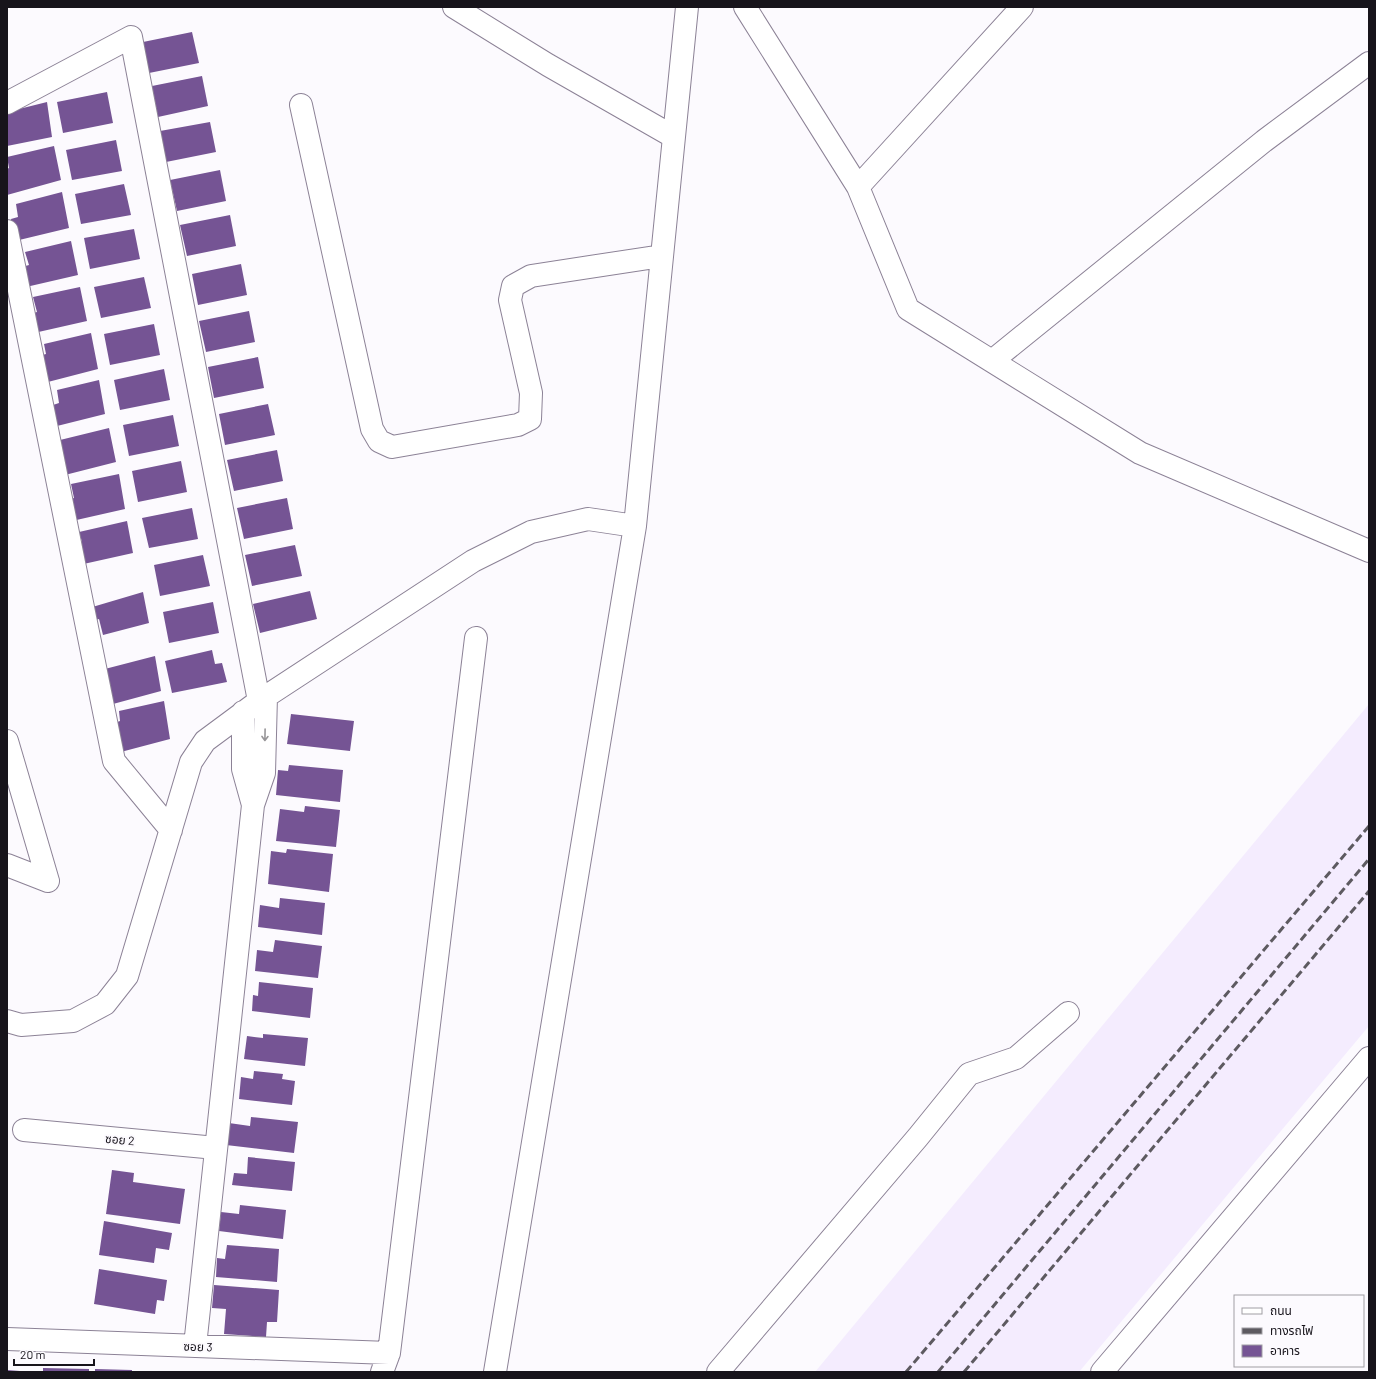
<svg xmlns="http://www.w3.org/2000/svg" width="1376" height="1379" viewBox="0 0 1376 1379" font-family="Barlow,'Noto Sans Thai',sans-serif">
<style>
.built{fill:#f4ecfe}
.building{fill:#755494}
.lines{fill:none;stroke-linecap:round;stroke-linejoin:round}
.minor-casing{stroke:#8c8296;stroke-width:24}
.minor{stroke:#fff;stroke-width:22}
.rail{stroke:#5d5a60;stroke-width:3;stroke-dasharray:8 4;stroke-linecap:butt}
.oneway{stroke:#979598}
.labels{text-anchor:middle;dominant-baseline:central;stroke-width:4;stroke-linejoin:round;paint-order:stroke}
.street-label{font-size:12px;fill:#17141b;stroke:#fcfafe}
</style>
<rect width="100%" height="100%" fill="#fcfafe"/>
<path class="built" d="M 1369,704 L 1369,1026 L 1079,1372 L 815,1372 Z"/>
<path class="building" d="M 192,32 L 199,63 L 149,73 L 143,42 Z
M 202,76 L 208,106 L 158,117 L 152,86 Z
M 107,92 L 113,123 L 63,133 L 57,102 Z
M 47,102 L 52,137 L 7,146 L 7,112 Z
M 210,122 L 216,152 L 166,162 L 160,131 Z
M 116,140 L 122,171 L 72,180 L 66,150 Z
M 54,146 L 61,180 L 7,195 L 7,169 L 9,168 L 7,157 Z
M 220,170 L 226,201 L 177,211 L 170,180 Z
M 124,184 L 131,215 L 81,224 L 75,194 Z
M 62,192 L 69,228 L 15,241 L 11,219 L 18,217 L 16,204 Z
M 230,215 L 236,246 L 187,256 L 180,225 Z
M 134,229 L 140,259 L 90,269 L 84,238 Z
M 71,241 L 78,275 L 26,287 L 22,267 L 29,265 L 25,252 Z
M 241,264 L 247,295 L 198,305 L 192,274 Z
M 144,277 L 151,308 L 101,318 L 94,287 Z
M 80,287 L 87,321 L 34,333 L 30,314 L 37,312 L 33,297 Z
M 249,311 L 255,342 L 206,352 L 199,321 Z
M 154,324 L 160,355 L 110,365 L 104,334 Z
M 91,333 L 98,369 L 44,383 L 39,356 L 46,354 L 44,344 Z
M 258,357 L 264,388 L 214,398 L 208,367 Z
M 164,369 L 170,400 L 120,410 L 114,380 Z
M 99,380 L 105,414 L 53,427 L 50,406 L 59,403 L 57,390 Z
M 268,404 L 275,435 L 225,445 L 219,414 Z
M 173,415 L 179,446 L 129,456 L 123,425 Z
M 109,428 L 116,462 L 61,476 L 60,440 Z
M 277,450 L 283,481 L 234,491 L 227,460 Z
M 181,461 L 187,492 L 138,502 L 132,471 Z
M 119,474 L 125,509 L 72,521 L 67,500 L 74,498 L 71,484 Z
M 287,498 L 293,529 L 244,539 L 237,508 Z
M 192,508 L 198,539 L 149,548 L 142,518 Z
M 127,521 L 133,553 L 79,565 L 75,544 L 82,542 L 79,532 Z
M 295,545 L 302,576 L 252,586 L 245,555 Z
M 203,555 L 210,586 L 160,596 L 154,565 Z
M 310,591 L 317,619 L 260,633 L 253,604 Z
M 143,592 L 149,623 L 103,635 L 99,619 L 92,621 L 89,608 Z
M 213,602 L 219,633 L 169,643 L 163,612 Z
M 212,650 L 215,664 L 222,663 L 227,682 L 172,693 L 165,661 Z
M 155,656 L 161,691 L 113,704 L 110,684 L 104,686 L 101,670 Z
M 164,701 L 170,739 L 117,753 L 112,724 L 120,721 L 119,711 Z
M 291,714 L 354,721 L 350,751 L 287,744 Z
M 289,765 L 343,770 L 340,802 L 276,795 L 278,770 L 288,771 Z
M 305,806 L 340,810 L 336,847 L 276,841 L 280,809 L 304,812 Z
M 287,849 L 333,854 L 329,892 L 268,884 L 271,851 L 286,853 Z
M 280,898 L 325,903 L 322,935 L 258,927 L 260,905 L 279,908 Z
M 275,940 L 322,946 L 318,978 L 255,971 L 257,950 L 273,952 Z
M 259,982 L 313,988 L 310,1018 L 252,1011 L 253,995 L 258,996 Z
M 263,1034 L 308,1038 L 305,1066 L 244,1059 L 247,1036 L 263,1038 Z
M 254,1071 L 283,1074 L 282,1079 L 295,1081 L 292,1105 L 239,1099 L 241,1077 L 253,1079 Z
M 251,1117 L 298,1122 L 294,1153 L 226,1145 L 229,1123 L 250,1126 Z
M 248,1157 L 295,1162 L 292,1191 L 232,1185 L 234,1173 L 247,1174 Z
M 112,1170 L 134,1173 L 133,1182 L 185,1189 L 180,1224 L 106,1214 Z
M 240,1205 L 286,1210 L 283,1239 L 219,1231 L 221,1212 L 239,1214 Z
M 104,1221 L 172,1233 L 169,1250 L 156,1248 L 154,1263 L 99,1255 Z
M 227,1245 L 279,1249 L 277,1282 L 216,1277 L 217,1258 L 225,1259 Z
M 99,1269 L 167,1280 L 164,1301 L 157,1300 L 155,1314 L 94,1304 Z
M 214,1285 L 279,1290 L 277,1322 L 267,1322 L 266,1337 L 224,1334 L 226,1309 L 212,1308 Z
M 43,1368 L 89,1369 L 89,1372 L 43,1372 Z
M 95,1369 L 132,1370 L 132,1372 L 95,1372 Z
M 7,1370 L 20,1371 L 20,1372 L 7,1372 Z"/>
<g class="lines">
<g class="minor-casing">
<path id="minor" d="M 454,7 L 548,65 L 674,137
M 745,7 L 858,187 L 908,309 L 1140,453 L 1369,551
M 7,103 L 131,37 L 259,701
M 301,105 L 372,429 L 379,441 L 392,447 L 518,425 L 530,419 L 531,393 L 510,300 L 513,286 L 531,276 L 662,256
M 858,187 L 1022,7
M 7,231 L 114,761 L 171,830
M 992,361 L 1264,141 L 1369,63
M 243,712 L 243,769 L 253,805
M 7,741 L 48,881
M 7,865 L 48,881
M 7,1021 L 21,1025 L 73,1021 L 105,1004 L 127,976 L 191,762 L 205,741 L 259,701 L 473,561 L 531,532 L 588,519 L 635,526
M 24,1130 L 216,1148
M 7,1339 L 389,1353
M 195,1346 L 253,805 L 264,773 L 266,696
M 382,1372 L 389,1353 L 476,638
M 495,1372 L 635,526 L 687,7
M 718,1372 L 918,1137 L 969,1074 L 1016,1058 L 1068,1013
M 1102,1372 L 1369,1058"/>
</g>
<use href="#minor" class="minor"/>
<path class="rail" d="M 906,1372 L 1369,826
M 938,1372 L 1369,859
M 964,1372 L 1369,891"/>
</g>
<defs><path id="oneway-shaft" d="M-6 0H5M1.5-3L5.5 0L1.5 3" fill="none" stroke-width="1.6" stroke-linecap="round" stroke-linejoin="round"/></defs>
<use class="oneway" href="#oneway-shaft" transform="translate(265 735) rotate(91)"/>
<g class="labels">
<g class="street-label">
<text transform="translate(120 1139) rotate(5)">ซอย 2</text>
<text transform="translate(198 1346) rotate(2)">ซอย 3</text>
</g>
</g>
<rect width="1376" height="1379" fill="none" stroke="#17141b" stroke-width="16"/>
<rect x="1234" y="1295" width="130" height="72" fill="#fcfafe" stroke="#a09ea3"/>
<rect x="1242" y="1308" width="20" height="6" fill="#ffffff" stroke="#a09ea3"/>
<text x="1270" y="1315" font-size="12" fill="#17141b">ถนน</text>
<rect x="1242" y="1328" width="20" height="6" fill="#5d5a60" stroke="#a09ea3"/>
<text x="1270" y="1335" font-size="12" fill="#17141b">ทางรถไฟ</text>
<rect x="1242" y="1345" width="20" height="12" fill="#755494" stroke="#a09ea3"/>
<text x="1270" y="1355" font-size="12" fill="#17141b">อาคาร</text>
<path d="M14 1359v6h80v-6" fill="none" stroke="#17141b" stroke-width="2"/>
<text x="20" y="1359" font-size="12" fill="#17141b" stroke="#fcfafe" stroke-width="3" paint-order="stroke">20 m</text>
</svg>
